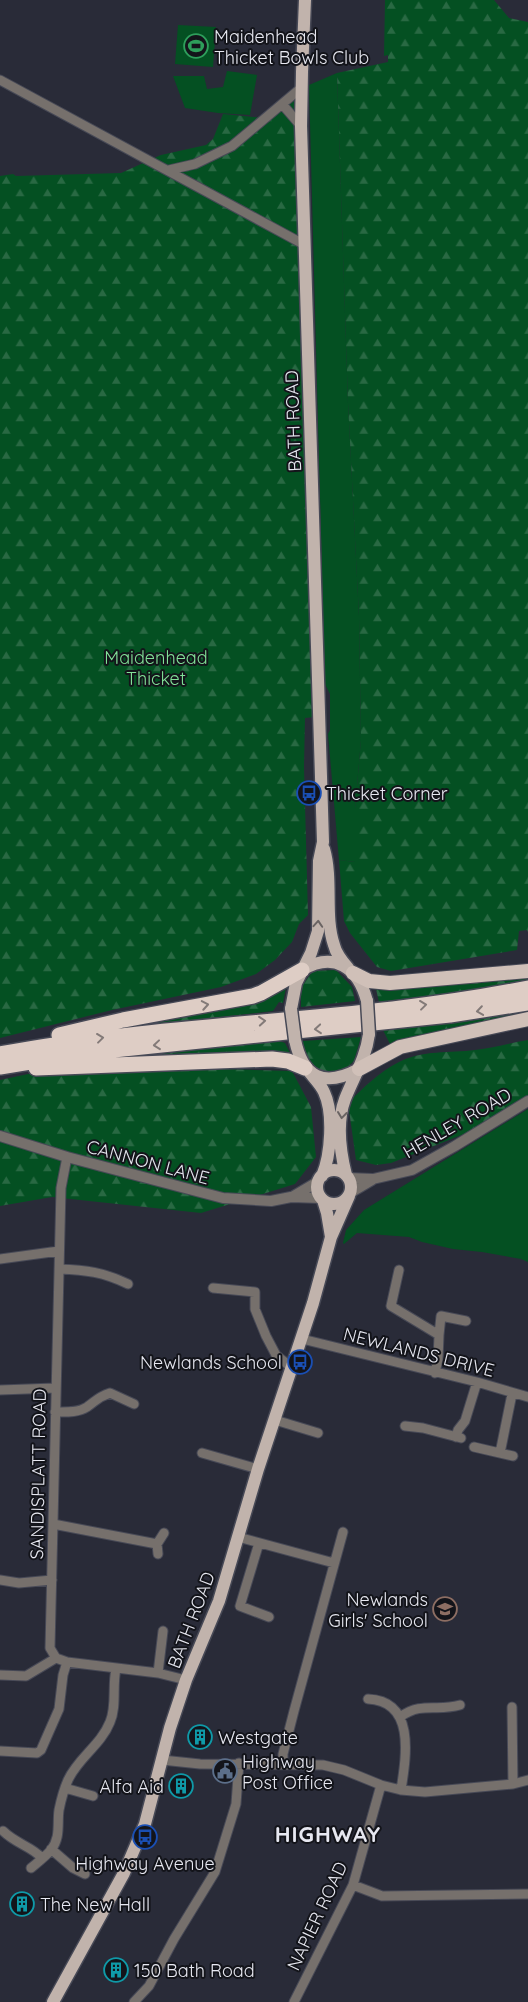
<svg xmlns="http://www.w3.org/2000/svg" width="528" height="2002" viewBox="0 0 528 2002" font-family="Quicksand,sans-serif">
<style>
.green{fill:#045022}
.forest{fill:url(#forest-firs)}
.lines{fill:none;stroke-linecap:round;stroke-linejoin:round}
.minor-casing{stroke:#474956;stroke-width:11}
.tertiary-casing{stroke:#474956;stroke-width:12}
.primary-casing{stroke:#474956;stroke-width:15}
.trunk-casing{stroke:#474956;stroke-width:16}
.motorway-casing{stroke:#474956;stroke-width:18}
.minor{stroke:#76706c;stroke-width:9}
.tertiary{stroke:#76706c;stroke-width:10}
.primary{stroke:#c1b3ac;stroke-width:12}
.trunk{stroke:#d0c0b8;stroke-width:14}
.motorway{stroke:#decdc5;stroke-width:15}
.primary-bridge-casing{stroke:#474956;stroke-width:15;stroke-linecap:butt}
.primary-bridge{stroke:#c1b3ac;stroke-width:12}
.oneway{stroke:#6a6463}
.oneway2{stroke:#837a78}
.labels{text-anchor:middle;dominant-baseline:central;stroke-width:4;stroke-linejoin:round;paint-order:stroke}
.poi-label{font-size:18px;fill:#e7e8f1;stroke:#13141a;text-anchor:start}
.street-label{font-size:18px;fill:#e7e8f1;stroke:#13141a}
.park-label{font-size:18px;fill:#82e198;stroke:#13141a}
.district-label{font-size:22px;font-weight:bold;letter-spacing:1px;fill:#e7e8f1;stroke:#13141a}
</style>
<defs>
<pattern id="forest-firs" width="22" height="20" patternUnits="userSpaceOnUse" patternTransform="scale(1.25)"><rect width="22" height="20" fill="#045022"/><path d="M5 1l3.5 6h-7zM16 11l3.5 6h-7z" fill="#296943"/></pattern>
</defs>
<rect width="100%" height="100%" fill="#292b38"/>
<path class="green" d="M 178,25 L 216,27 L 213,67 L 175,64 Z
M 227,71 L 257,75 L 250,115 L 218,113 L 185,108 L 173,76 L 204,76 L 207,89 L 223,87 Z
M 337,73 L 348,403 L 359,616 L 361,740 L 355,809 L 355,862 L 339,860 L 328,734 L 330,730 L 330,694 L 325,684 L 309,85 Z
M 528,1109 L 528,1262 L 521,1259 L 482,1252 L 453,1249 L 422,1242 L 409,1237 L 357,1233 L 344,1244 L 343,1243 L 346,1230 L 364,1210 Z"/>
<path class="forest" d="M 385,0 L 494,0 L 509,18 L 528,22 L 528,932 L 527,930 L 519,931 L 517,950 L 391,971 L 377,967 L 350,933 L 344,921 L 339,860 L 355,862 L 355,809 L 361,740 L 359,616 L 348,403 L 337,73 L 388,62 L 388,55 L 384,56 Z
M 296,98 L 314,717 L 305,718 L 304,767 L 308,915 L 299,924 L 292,942 L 275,960 L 256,974 L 221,987 L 112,1010 L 0,1038 L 0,176 L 13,174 L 16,176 L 121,173 L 161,155 L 206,145 L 213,139 L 223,114 L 263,118 L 281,102 Z
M 336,970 L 352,987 L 355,1001 L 301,1007 L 301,987 L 313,971 Z
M 528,975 L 528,980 L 484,989 L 379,1002 L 376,989 Z
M 286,987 L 283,1003 L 279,1002 L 273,1011 L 122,1028 L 121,1026 L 238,1006 L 271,997 Z
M 528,1011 L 528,1013 L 391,1046 L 383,1030 L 469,1021 Z
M 361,1037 L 354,1061 L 343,1071 L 323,1073 L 308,1061 L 301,1050 L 303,1041 Z
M 276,1040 L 285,1043 L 291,1055 L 121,1059 L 121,1057 Z
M 528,1040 L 528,1096 L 464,1134 L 391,1163 L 376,1165 L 356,1160 L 348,1103 C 363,1088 379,1072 399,1062 C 422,1050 450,1053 475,1050 C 493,1048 510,1043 528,1040 Z
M 220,1069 L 292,1071 L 311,1107 L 316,1157 L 295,1184 L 201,1213 L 52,1197 L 0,1206 L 0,1080 L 28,1074 Z"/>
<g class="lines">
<g class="minor-casing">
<path id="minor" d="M 0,80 L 305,245
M 282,104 L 301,126
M 169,170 L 195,164 L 232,146 L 301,88
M 67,1157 L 61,1188 L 50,1648 L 56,1658 L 67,1662 L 158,1673 L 186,1680
M 0,1259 L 59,1251
M 59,1269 C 86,1270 103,1272 128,1284
M 399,1270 L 391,1306 L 439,1335 L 438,1359 L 435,1373
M 213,1288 L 255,1292 L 255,1309 L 266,1336 L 276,1355 L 292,1368
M 439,1335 L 441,1316 L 466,1321
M 302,1339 L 477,1382 L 528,1397
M 0,1390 L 55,1388
M 55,1412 C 65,1412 78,1413 87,1407 C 97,1400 98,1397 110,1393 L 134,1404
M 275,1420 L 318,1433
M 405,1426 L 423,1428 L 461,1438
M 456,1437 L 458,1430 L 465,1421 L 477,1382
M 474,1447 L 513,1456
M 202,1453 L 258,1469
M 500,1453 L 512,1394
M 53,1524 L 157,1544
M 238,1537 L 334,1563
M 259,1543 L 240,1606 L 269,1617
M 158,1554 L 157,1544 L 164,1533
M 0,1580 L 19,1583 L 52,1580
M 158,1673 L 163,1631
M 0,1675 L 26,1676 L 56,1658
M 368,1699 C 416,1701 406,1757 401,1790
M 512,1707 L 513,1784
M 400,1717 C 423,1701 436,1712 460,1705
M 0,1751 L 37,1753 L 41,1750 L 59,1709 L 63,1675 L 67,1662
M 162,1760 L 200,1764 L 323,1765 L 344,1770 L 381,1785 L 401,1790 L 425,1792 L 513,1784 L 528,1780
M 283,1763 L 283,1754 L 294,1711 L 343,1532
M 65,1788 L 93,1796
M 3,1831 C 16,1844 31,1846 42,1858
M 51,1849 L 73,1868 L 85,1874
M 31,1868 C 38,1862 45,1857 51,1850 C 61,1837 57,1824 59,1810 C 61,1800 64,1789 68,1780 C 78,1758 101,1745 110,1722 C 117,1706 112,1686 116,1669
M 353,1885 L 382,1896 L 528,1894
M 134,2002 L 149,1986 L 174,1939 L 215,1872 L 236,1804 L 239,1763
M 294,2002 L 353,1885 L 381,1785"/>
</g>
<g class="tertiary-casing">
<path id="tertiary" d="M 0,1136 L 67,1157 L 223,1198 L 271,1201 L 291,1197 L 321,1198
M 348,1178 L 373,1179 L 412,1170 L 455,1146 L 528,1101
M 350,1193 L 372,1180
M 292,1197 L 319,1181"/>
</g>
<g class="primary-casing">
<path id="primary" d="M 324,849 C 333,880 324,916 334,945 C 336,954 342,961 348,968
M 302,970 C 334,951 358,967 367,1001
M 291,1009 L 296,983 L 311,953 L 318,931 L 319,861 L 323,842 L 301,126 L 302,72 L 305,0
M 295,1040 C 303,1078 324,1088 359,1069
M 310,1073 C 315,1079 321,1085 324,1092 C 334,1113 331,1155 322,1176
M317 1187a17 17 0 1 1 34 0a17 17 0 1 1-34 0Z
M 346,1175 C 340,1151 336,1123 345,1099 C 354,1076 366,1058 369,1034
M 323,1200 L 327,1213 L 331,1237
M 53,2002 L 124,1873 L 145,1824 L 170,1728 L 186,1680 L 219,1601 L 258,1469 L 313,1303 L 331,1237 L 349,1196"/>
</g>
<g class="trunk-casing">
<path id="trunk" d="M 353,973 L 369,981 L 390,983 L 528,971
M 359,1069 L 400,1047 L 528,1019"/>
</g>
<g class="motorway-casing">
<path id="motorway" d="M 59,1035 L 123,1020 L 253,996 L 261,993 L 302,970
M 0,1054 C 174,1021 354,1023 528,988
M 0,1067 L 85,1053 L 450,1015 L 528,1003
M 36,1068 L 272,1059 L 288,1061 L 305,1068"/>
</g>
<use href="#minor" class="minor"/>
<use href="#tertiary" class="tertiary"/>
<use href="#primary" class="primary"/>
<use href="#trunk" class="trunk"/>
<use href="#motorway" class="motorway"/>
<g class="primary-bridge-casing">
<path id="primary-bridge" d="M 367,1001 L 369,1034
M 291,1009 L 295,1040"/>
</g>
<use href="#primary-bridge" class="primary-bridge"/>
</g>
<defs><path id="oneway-chevron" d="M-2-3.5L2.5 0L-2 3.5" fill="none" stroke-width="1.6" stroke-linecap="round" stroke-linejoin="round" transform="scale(1.25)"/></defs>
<g class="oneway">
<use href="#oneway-chevron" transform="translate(318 924) rotate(-86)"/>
<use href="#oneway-chevron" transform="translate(342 1115) rotate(97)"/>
</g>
<g class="oneway2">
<use href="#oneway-chevron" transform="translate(205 1005) rotate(-10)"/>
<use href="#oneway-chevron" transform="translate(423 1005) rotate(-7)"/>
<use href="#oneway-chevron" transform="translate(480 1011) rotate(172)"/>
<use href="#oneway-chevron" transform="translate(262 1021) rotate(-5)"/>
<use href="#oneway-chevron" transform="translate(318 1029) rotate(175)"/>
<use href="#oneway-chevron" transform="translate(100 1038) rotate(-7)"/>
<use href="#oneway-chevron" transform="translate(157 1045) rotate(174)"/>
</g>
<defs>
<g id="stadium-ring" transform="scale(1.25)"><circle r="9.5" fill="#13141a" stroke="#2e9e5b" stroke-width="1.5"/><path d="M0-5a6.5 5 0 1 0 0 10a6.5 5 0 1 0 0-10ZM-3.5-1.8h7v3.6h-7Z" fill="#2e9e5b"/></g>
<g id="bus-ring" transform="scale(1.25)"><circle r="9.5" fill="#13141a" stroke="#1a4fb4" stroke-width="1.5"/><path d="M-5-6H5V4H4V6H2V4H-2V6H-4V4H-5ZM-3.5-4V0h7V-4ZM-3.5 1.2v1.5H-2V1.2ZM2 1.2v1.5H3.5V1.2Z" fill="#1a4fb4"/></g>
<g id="school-ring" transform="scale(1.25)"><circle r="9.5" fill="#13141a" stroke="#8d6e63" stroke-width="1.5"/><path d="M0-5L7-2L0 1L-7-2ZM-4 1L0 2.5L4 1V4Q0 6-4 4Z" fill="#8d6e63"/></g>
<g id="building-ring" transform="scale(1.25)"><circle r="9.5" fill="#13141a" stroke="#0f9aa8" stroke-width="1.5"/><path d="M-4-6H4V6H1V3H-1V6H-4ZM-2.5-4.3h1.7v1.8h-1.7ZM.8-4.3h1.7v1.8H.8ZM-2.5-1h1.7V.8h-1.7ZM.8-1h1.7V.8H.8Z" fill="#0f9aa8"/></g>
<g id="civic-ring" transform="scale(1.25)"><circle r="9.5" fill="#13141a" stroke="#5c6f8a" stroke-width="1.5"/><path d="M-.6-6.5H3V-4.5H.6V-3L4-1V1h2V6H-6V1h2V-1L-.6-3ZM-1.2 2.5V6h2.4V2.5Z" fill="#5c6f8a"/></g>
</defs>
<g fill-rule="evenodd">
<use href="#stadium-ring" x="196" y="46"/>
<use href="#bus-ring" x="309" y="793"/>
<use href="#bus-ring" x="300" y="1362"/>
<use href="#school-ring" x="445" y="1609"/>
<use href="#building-ring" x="200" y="1737"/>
<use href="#civic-ring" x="225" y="1771"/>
<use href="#building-ring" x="181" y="1786"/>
<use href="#bus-ring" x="145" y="1837"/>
<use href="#building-ring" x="22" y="1904"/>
<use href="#building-ring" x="116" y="1970"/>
</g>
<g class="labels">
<g class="poi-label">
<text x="214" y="36">Maidenhead<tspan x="214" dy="21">Thicket Bowls Club</tspan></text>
<text x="326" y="793">Thicket Corner</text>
<text x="282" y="1362" text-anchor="end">Newlands School</text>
<text x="428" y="1599" text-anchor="end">Newlands<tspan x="428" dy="21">Girls' School</tspan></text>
<text x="218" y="1737">Westgate</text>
<text x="242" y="1761">Highway<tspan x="242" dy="21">Post Office</tspan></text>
<text x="164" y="1786" text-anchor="end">Alfa Aid</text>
<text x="145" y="1863" text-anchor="middle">Highway Avenue</text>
<text x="40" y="1904">The New Hall</text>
<text x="134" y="1970">150 Bath Road</text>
</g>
<g class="street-label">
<text transform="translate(293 421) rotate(-92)">BATH ROAD</text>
<text transform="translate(457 1123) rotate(-30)">HENLEY ROAD</text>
<text transform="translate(148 1162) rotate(15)">CANNON LANE</text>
<text transform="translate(419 1352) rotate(14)">NEWLANDS DRIVE</text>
<text transform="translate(38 1474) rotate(-89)">SANDISPLATT ROAD</text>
<text transform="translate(191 1620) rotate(-69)">BATH ROAD</text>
<text transform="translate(317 1916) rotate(-65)">NAPIER ROAD</text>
</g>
<g class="park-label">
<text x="156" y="657">Maidenhead<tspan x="156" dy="21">Thicket</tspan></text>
</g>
<g class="district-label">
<text x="328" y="1834">HIGHWAY</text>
</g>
</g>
</svg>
